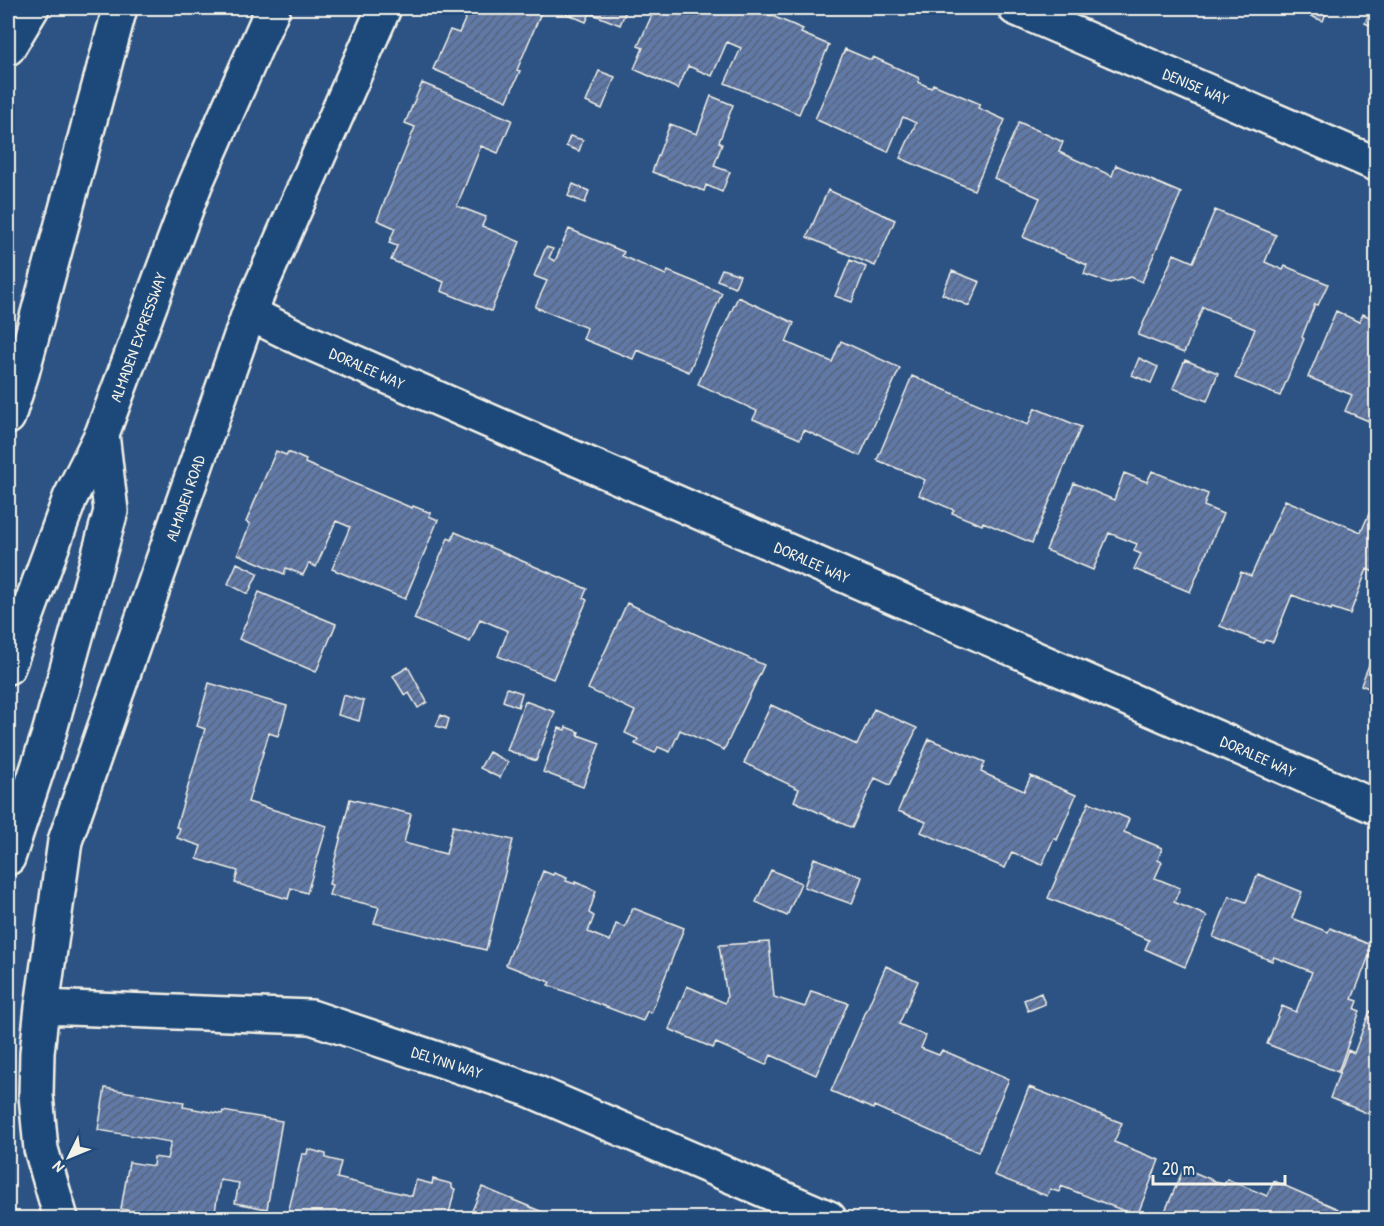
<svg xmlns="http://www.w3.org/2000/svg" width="1384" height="1226" viewBox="0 0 1384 1226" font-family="'Patrick Hand',sans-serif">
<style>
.building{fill:url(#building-hatch);stroke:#f4f1e8;stroke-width:1.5}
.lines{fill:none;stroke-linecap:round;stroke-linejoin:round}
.minor-casing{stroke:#f4f1e8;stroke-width:38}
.primary-casing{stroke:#f4f1e8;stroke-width:38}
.minor{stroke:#1f4a7a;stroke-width:33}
.primary{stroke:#1f4a7a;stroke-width:33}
.labels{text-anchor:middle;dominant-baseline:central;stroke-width:4.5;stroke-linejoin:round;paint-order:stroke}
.street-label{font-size:16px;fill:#f4f1e8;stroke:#1f4a7a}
</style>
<defs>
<pattern id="building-hatch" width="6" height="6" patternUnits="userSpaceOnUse" patternTransform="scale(1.5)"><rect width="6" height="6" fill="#6079a6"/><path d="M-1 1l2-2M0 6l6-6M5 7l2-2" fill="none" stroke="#56637b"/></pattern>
</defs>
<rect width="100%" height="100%" fill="#2c5383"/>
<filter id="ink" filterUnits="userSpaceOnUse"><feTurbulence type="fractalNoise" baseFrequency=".0167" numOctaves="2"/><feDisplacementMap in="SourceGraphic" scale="12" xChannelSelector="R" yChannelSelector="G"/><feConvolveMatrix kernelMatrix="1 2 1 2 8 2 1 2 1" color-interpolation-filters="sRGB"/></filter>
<g filter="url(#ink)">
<path class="building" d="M 470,8 L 543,8 L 517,70 L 520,71 L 507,101 L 433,69 L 450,30 L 459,33 Z
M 553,8 L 627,8 L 620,25 L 590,13 L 586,22 Z
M 655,8 L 745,8 L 757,13 L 758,10 L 803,29 L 801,33 L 829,45 L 799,114 L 725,83 L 741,48 L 727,42 L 712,76 L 688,66 L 678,89 L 634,69 L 643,48 L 638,46 Z
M 1291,8 L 1328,8 L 1323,21 Z
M 1363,8 L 1376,8 L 1376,28 L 1365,23 L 1370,11 Z
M 845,49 L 871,60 L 873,57 L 919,78 L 918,82 L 931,88 L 933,84 L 980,104 L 978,108 L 1005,120 L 974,190 L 900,158 L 916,123 L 903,117 L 888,152 L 815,119 Z
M 599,71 L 615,77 L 602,109 L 586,102 Z
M 422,83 L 512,120 L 498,153 L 481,146 L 457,206 L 486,217 L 482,226 L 520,242 L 491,311 L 441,291 L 444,282 L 391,260 L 397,246 L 389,243 L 395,228 L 377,220 L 415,127 L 405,123 Z
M 711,96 L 733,105 L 719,142 L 722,144 L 714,166 L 730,172 L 722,192 L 706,185 L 704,191 L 652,172 L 670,124 L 697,134 Z
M 1019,122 L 1063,142 L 1059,152 L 1112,176 L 1116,165 L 1181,193 L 1142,282 L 1131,277 L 1110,283 L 1084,274 L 1087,265 L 1023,237 L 1040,198 L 994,178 Z
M 570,136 L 583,140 L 579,151 L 566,146 Z
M 573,184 L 589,191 L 585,203 L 568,196 Z
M 828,190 L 895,220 L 875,266 L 807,237 Z
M 1215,210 L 1276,235 L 1265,262 L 1283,270 L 1285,266 L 1328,284 L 1318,305 L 1315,304 L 1302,337 L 1304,339 L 1280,396 L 1235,378 L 1255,329 L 1203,307 L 1184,353 L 1138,335 L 1174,254 L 1193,262 Z
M 569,229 L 624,252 L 622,256 L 666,275 L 668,271 L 722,293 L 689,372 L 637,350 L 633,359 L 583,339 L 587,328 L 535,307 L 547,281 L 534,276 L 546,247 L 553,249 L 549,258 L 555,261 Z
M 850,260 L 866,267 L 852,302 L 835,296 Z
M 722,269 L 740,275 L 735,287 L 717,280 Z
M 952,271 L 980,282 L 969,306 L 942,294 Z
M 738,297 L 794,323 L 786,342 L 832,362 L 841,341 L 900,368 L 860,456 L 804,430 L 800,439 L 753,419 L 757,411 L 698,384 Z
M 1336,311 L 1359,322 L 1363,314 L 1376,320 L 1376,424 L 1345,411 L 1352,395 L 1308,377 Z
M 1139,358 L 1158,367 L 1151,383 L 1132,375 Z
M 1185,360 L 1218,373 L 1207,401 L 1173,388 Z
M 912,376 L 1028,425 L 1035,408 L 1081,427 L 1032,543 L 983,522 L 982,525 L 952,513 L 954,510 L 919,495 L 925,480 L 877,460 Z
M 276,451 L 286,455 L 288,452 L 306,460 L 305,463 L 412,508 L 413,506 L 431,513 L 429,516 L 438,520 L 405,599 L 332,569 L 350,527 L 336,521 L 316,567 L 309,563 L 303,575 L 286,568 L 284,574 L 238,554 L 250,524 L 246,522 Z
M 1152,471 L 1208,494 L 1204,506 L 1223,514 L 1190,592 L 1134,569 L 1141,554 L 1134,551 L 1137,544 L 1109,533 L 1093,570 L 1046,550 L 1074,483 L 1114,500 L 1124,473 L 1147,482 Z
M 1285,500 L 1361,532 L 1372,507 L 1376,508 L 1376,573 L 1367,569 L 1350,614 L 1332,608 L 1331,610 L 1292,595 L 1273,642 L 1265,640 L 1263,643 L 1220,626 L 1241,572 L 1251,576 Z
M 455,532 L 587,589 L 583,598 L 587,600 L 553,679 L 498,656 L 508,631 L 480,619 L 470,642 L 414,619 L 448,538 L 452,540 Z
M 237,563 L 258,573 L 248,594 L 228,584 Z
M 259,592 L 336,624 L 316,672 L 239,639 Z
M 627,603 L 764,665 L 724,750 L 680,730 L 670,752 L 658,747 L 655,753 L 635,744 L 638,739 L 625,733 L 635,711 L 588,689 Z
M 1376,647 L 1376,691 L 1361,685 Z
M 408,667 L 427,702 L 418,708 L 409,693 L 405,696 L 393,676 Z
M 209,683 L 287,706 L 278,736 L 269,733 L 248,802 L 327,826 L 307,893 L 291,888 L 288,899 L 235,883 L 238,871 L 197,859 L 201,846 L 177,838 L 180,828 L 176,827 L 205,729 L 197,726 Z
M 507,688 L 522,693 L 518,707 L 503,701 Z
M 343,695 L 364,701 L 359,721 L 338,715 Z
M 525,701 L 555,712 L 536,761 L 507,750 Z
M 771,705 L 857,745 L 874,709 L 917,728 L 890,785 L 875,778 L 852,828 L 794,801 L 799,789 L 744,763 Z
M 441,715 L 449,719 L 446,729 L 436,726 Z
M 566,727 L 579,732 L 578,735 L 600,743 L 583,787 L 543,772 L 559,728 L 565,730 Z
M 929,739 L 985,762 L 981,772 L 1024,791 L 1031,776 L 1076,795 L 1057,840 L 1054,838 L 1042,865 L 1012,852 L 1005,868 L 921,832 L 926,822 L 898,811 Z
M 489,752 L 508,762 L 500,778 L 480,768 Z
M 350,799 L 411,814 L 404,843 L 446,854 L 453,826 L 513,840 L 486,950 L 374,923 L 379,907 L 329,895 L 332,885 L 329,884 Z
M 1089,802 L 1129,819 L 1124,832 L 1162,848 L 1158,860 L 1162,862 L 1155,878 L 1180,888 L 1174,902 L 1207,916 L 1185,967 L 1145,949 L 1149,940 L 1048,898 Z
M 814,858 L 862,877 L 852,904 L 804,887 Z
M 771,870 L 801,883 L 787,916 L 756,902 Z
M 543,871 L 553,875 L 554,873 L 567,878 L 566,881 L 575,884 L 575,882 L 596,891 L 589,913 L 594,916 L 588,932 L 610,941 L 616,924 L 625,927 L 633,908 L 684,928 L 651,1013 L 647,1011 L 643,1021 L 548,985 L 550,982 L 506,965 Z
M 1258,874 L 1302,892 L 1292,918 L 1328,932 L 1330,928 L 1373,946 L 1352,999 L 1358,1001 L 1355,1009 L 1360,1011 L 1338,1072 L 1267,1044 L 1282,1006 L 1296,1012 L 1312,972 L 1274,957 L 1272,961 L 1213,937 L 1229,896 L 1246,902 Z
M 769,942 L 774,997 L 805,1007 L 811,991 L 848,1003 L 816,1075 L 771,1055 L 766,1065 L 716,1043 L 713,1048 L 669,1029 L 687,986 L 725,1003 L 727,997 L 719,945 Z
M 886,966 L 918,981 L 899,1024 L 926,1036 L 921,1048 L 939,1055 L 942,1050 L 1009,1079 L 978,1152 L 874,1106 L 873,1109 L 831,1091 Z
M 1041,993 L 1045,1004 L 1028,1011 L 1024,1000 Z
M 1370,1011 L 1376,1014 L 1376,1110 L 1374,1116 L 1330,1098 L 1348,1050 L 1354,1053 Z
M 1029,1087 L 1122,1123 L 1114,1142 L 1159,1160 L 1137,1216 L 1061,1186 L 1059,1192 L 1050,1189 L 1047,1196 L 994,1175 Z
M 105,1088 L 184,1102 L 183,1107 L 222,1114 L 223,1111 L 282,1121 L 267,1209 L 235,1203 L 239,1183 L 220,1180 L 214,1218 L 218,1218 L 171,1218 L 121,1209 L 129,1162 L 153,1166 L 154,1157 L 167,1159 L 171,1142 L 98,1130 Z
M 308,1149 L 326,1154 L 326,1158 L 341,1162 L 337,1178 L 412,1196 L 416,1180 L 432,1184 L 433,1179 L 452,1184 L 452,1188 L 455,1189 L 448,1218 L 287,1218 L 302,1154 L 307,1154 Z
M 1184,1168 L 1224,1185 L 1227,1179 L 1267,1196 L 1274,1181 L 1338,1209 L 1334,1218 L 1162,1218 Z
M 482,1187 L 557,1218 L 469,1218 Z"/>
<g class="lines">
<g class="minor-casing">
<path id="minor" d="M 1015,8 L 1376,164
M 249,313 L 299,338 L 1376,807
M 42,1007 L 311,1017 L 528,1089 L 829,1218
M 61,1218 L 41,1149 L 36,1095 L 37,1053 L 42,1007 L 65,841 L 249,313 L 384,8"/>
</g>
<g class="primary-casing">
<path id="primary" d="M 8,48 L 32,8
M 8,417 L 22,373 L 120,8
M 8,667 L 70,498 L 102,434 L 195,185 L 273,8
M 8,858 L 48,737 L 111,511 L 102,434"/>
</g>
<use href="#minor" class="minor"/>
<use href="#primary" class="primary"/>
</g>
</g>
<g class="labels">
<g class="street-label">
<text transform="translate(1196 86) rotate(23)">DENISE WAY</text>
<text transform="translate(138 337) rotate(-70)">ALMADEN EXPRESSWAY</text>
<text transform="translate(367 368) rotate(24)">DORALEE WAY</text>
<text transform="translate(185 498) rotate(-71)">ALMADEN ROAD</text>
<text transform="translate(812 562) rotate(24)">DORALEE WAY</text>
<text transform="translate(1258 756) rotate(24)">DORALEE WAY</text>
<text transform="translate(447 1062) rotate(18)">DELYNN WAY</text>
</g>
</g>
<rect width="1384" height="1226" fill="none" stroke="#1f4a7a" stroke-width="30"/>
<rect x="15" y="15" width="1354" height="1196" fill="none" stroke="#f4f1e8" stroke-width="2" filter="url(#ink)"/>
<g transform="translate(69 1157) rotate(227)" stroke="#1f4a7a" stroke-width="4.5" paint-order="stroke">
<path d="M0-4.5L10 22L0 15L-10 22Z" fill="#f4f1e8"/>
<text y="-9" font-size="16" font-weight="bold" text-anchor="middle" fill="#f4f1e8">N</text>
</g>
<path d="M1153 1175v9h132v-9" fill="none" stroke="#f4f1e8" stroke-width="3"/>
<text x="1162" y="1175" font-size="18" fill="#f4f1e8" stroke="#1f4a7a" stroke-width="4.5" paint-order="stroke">20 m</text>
</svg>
